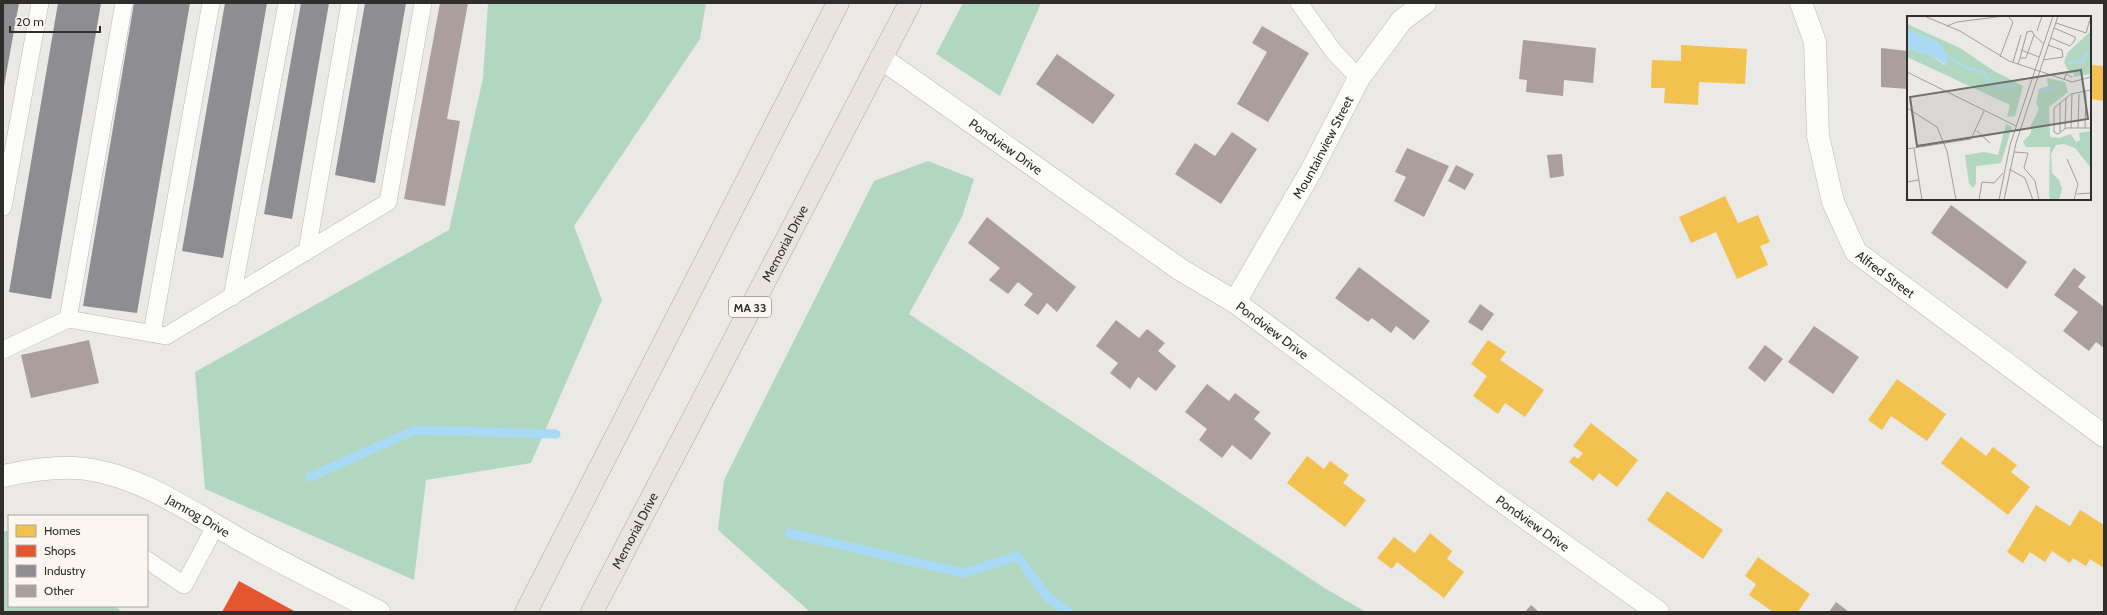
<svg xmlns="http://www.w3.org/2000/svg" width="2107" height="615" viewBox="0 0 2107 615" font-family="Cabin,sans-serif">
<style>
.green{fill:#b2d7c1}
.homes{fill:#f2c14e}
.shops{fill:#e4572e}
.industry{fill:#8d8d92}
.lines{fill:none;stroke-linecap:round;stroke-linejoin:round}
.stream{stroke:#a8daf6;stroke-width:9}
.building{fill:#ac9e9c}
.service-casing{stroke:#bab8b6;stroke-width:18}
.minor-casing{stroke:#bab8b6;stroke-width:23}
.primary-casing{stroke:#aea497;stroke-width:23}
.service{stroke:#fcfcfb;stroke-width:17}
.minor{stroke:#fcfcfb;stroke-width:22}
.primary{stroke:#e9e5de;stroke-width:22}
.labels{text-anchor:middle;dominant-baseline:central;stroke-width:4;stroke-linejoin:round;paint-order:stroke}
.shield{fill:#fbf7f0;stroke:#6d6a67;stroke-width:1}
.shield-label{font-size:12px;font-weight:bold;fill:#302e2c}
.street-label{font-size:13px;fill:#302e2c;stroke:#fbf7f0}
.inset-river{fill:none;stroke:#a8daf6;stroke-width:2}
.inset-road{fill:none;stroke:#a09e9c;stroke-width:1}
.view{fill:#716f6d;fill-opacity:0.15;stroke:#716f6d;stroke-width:2}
.inset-edge{fill:none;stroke:#302e2c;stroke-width:2}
</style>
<rect width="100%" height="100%" fill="#ebe9e6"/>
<path class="green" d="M 488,3 L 706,3 L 700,39 L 574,226 L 602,300 L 531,463 L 426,480 L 414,580 L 205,489 L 195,372 L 449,230 L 483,78 Z
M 963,3 L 1041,3 L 1000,96 L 936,54 Z
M 928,161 L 974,179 L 962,217 L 909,314 L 1326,589 L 1366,612 L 810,612 L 718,530 L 724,480 L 874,181 Z
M 3,531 L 9,531 L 9,606 L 115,606 L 122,612 L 3,612 Z"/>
<path class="homes" d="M 1681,45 L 1747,49 L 1745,84 L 1699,82 L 1698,105 L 1664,103 L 1665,88 L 1651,88 L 1652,60 L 1681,61 Z
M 2090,65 L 2104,66 L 2104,101 L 2090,99 Z
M 1725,196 L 1738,223 L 1758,215 L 1770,242 L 1760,246 L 1768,265 L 1737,279 L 1716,232 L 1691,243 L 1679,217 Z
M 1488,340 L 1506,352 L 1500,360 L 1544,390 L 1525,417 L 1505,403 L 1498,414 L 1473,396 L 1487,376 L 1471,364 Z
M 1897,379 L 1946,414 L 1927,441 L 1891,416 L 1882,430 L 1868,420 Z
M 1591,423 L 1638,460 L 1617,487 L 1599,473 L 1593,481 L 1569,462 L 1574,456 L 1578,459 L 1583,453 L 1573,446 Z
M 1961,437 L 1986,456 L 1993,447 L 2017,465 L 2011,472 L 2030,487 L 2008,515 L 1941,463 Z
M 1307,456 L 1324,469 L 1330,461 L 1349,475 L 1343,483 L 1366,500 L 1345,527 L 1287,483 Z
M 1667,491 L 1723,530 L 1703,559 L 1647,520 Z
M 2036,505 L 2070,526 L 2080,510 L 2104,525 L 2104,568 L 2090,559 L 2086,566 L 2073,558 L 2070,563 L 2052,551 L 2045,562 L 2030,552 L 2023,563 L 2007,552 Z
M 1430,533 L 1452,551 L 1447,559 L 1464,572 L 1444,598 L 1397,562 L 1392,569 L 1377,558 L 1394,537 L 1415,553 Z
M 1758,557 L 1810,594 L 1798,612 L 1773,612 L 1749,595 L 1756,584 L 1745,576 Z"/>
<path class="shops" d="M 239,581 L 296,612 L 222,612 Z"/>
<path class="industry" d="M 3,3 L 19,3 L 4,86 L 3,86 Z
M 58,3 L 101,3 L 51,299 L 9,292 Z
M 134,3 L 190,3 L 137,313 L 83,306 Z
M 225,3 L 267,3 L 223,258 L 182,251 Z
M 301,3 L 329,3 L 292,219 L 264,214 Z
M 365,3 L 406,3 L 375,183 L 335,175 Z"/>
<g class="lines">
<path class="stream" d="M 310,477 L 415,430 L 556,434
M 789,533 L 963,573 L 1017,556 L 1048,598 L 1069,612"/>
</g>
<path class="building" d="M 440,3 L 468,3 L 447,119 L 460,121 L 445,206 L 404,199 Z
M 1262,26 L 1309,53 L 1268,122 L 1237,104 L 1267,52 L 1252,43 Z
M 1523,40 L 1596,48 L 1593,83 L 1564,80 L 1563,96 L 1526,92 L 1527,80 L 1519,79 Z
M 1881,48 L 1908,51 L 1908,89 L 1881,87 Z
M 1057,54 L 1115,95 L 1093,124 L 1036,84 Z
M 1232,132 L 1257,149 L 1221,204 L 1175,174 L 1195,143 L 1215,156 Z
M 1407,148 L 1449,166 L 1424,217 L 1394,201 L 1406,177 L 1395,172 Z
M 1562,154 L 1564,176 L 1550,178 L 1547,155 Z
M 1456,165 L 1474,174 L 1465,190 L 1448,181 Z
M 1951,205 L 2027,262 L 2007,289 L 1931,233 Z
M 987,217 L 1076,287 L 1057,312 L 1047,303 L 1038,315 L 1024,305 L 1033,294 L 1018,282 L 1008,294 L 989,280 L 1000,268 L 968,243 Z
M 1359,267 L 1430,321 L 1414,340 L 1396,326 L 1391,333 L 1372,318 L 1368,322 L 1335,298 Z
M 2074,268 L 2086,277 L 2078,287 L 2104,307 L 2104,348 L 2096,342 L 2089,351 L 2063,331 L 2078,312 L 2054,295 Z
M 1480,304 L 1494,314 L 1482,331 L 1468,322 Z
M 1116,320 L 1139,338 L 1147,329 L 1165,343 L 1158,351 L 1176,366 L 1156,391 L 1138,377 L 1130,389 L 1110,373 L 1118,363 L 1096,346 Z
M 1814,326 L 1859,357 L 1833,394 L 1788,362 Z
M 89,340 L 99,383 L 31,398 L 21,355 Z
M 1765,345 L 1783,359 L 1765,382 L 1748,368 Z
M 1207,384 L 1229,401 L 1235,393 L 1260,412 L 1254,419 L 1271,433 L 1251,460 L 1232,445 L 1222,458 L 1199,440 L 1207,429 L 1185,412 Z
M 1836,602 L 1849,612 L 1829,612 Z
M 1531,605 L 1539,612 L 1525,612 Z"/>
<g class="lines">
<g class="service-casing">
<path id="service" d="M 1299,3 L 1334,52 L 1359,78
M 3,207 L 40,3
M 307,251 L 350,3
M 232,297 L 287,3
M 68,319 L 124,3
M 152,333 L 211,3
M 3,350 L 68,319 L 166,336 L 388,202 L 423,3
M 147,560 L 184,585 L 216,525"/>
</g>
<g class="minor-casing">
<g id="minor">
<path id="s1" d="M 1801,3 L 1815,42 L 1818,136 L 1833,202 L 1856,252 L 2104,436"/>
<path id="s2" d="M 881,58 L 1181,270 L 1235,302 L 1492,494 L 1658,612"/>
<path id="s3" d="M 1235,302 L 1311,171 L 1359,78 L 1402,20 L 1425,3"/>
<path id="s4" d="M 3,476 C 26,471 51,467 75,468 C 135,471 194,514 244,542 C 288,566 334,589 379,612"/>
</g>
</g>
<g class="primary-casing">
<g id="primary">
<path d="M 526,612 L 838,3"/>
<path id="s5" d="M 592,612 L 910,3"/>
</g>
</g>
<use href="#service" class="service"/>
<use href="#minor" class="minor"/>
<use href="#primary" class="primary"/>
</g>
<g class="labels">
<rect class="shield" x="729" y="297" width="42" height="20" rx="3"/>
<g class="shield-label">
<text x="750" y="307">MA 33</text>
</g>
<g class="street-label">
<text stroke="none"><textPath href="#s2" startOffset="153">Pondview Drive</textPath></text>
<text stroke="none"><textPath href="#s3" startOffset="178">Mountainview Street</textPath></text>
<text stroke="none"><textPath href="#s5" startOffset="416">Memorial Drive</textPath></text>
<text stroke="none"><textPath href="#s1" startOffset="295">Alfred Street</textPath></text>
<text stroke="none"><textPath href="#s2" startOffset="477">Pondview Drive</textPath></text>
<text stroke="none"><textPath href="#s4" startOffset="206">Jamrog Drive</textPath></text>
<text stroke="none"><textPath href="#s2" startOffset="801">Pondview Drive</textPath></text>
<text stroke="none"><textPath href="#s5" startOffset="92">Memorial Drive</textPath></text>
</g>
</g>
<g transform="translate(1907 16)">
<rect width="184" height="184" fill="#ebe9e6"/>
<path d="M 0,8 L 53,32 L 87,55 L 116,70 L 108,100 L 100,101 L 103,89 L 0,41 L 0,32 L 25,40 L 38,49 L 38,38 L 30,26 L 0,13 ZM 184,15 L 184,58 L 166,61 L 167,58 L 160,53 L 157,46 L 161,36 ZM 140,62 L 158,66 L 161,76 L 142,91 L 143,121 L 152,122 L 164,118 L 169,126 L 173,124 L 172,117 L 184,115 L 184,152 L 168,132 L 157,128 L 149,129 L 144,138 L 145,157 L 152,164 L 155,173 L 152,184 L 143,184 L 142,180 L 143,131 L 119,131 L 116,126 L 124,117 L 124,109 L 132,93 L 129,87 L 132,73 L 141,70 ZM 99,108 L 105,111 L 94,147 L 69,150 L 69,167 L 66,172 L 62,167 L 58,139 L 77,136 L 91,139 Z" fill="#b2d7c1"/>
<path d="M 0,13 L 30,26 L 36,31 L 42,50 L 25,40 L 0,32 Z" fill="#a8daf6"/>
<path class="inset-river" d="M 38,38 L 56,50 L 77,57 L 82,66 L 92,71 L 111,70M 161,47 L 176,46 L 178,38 L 184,40M 131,75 L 142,74 L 150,69"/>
<path class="inset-road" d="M 17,0 L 53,15 L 102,45 L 165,66 L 184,61M 149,7 L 179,17 L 184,0M 40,10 L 50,6 L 97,0M 130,15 L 135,0M 127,19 L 137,28M 144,22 L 163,30 L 168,24 L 168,21 L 147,12M 114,34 L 132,41M 93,41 L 106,6 L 101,0M 136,44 L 156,41 L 155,34 L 141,29M 106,46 L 114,19M 111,48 L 113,42 L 119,42 L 127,19 L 125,15 L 120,16 L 113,42M 0,56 L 109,110M 157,64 L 159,58 L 165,61M 175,65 L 179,78 L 178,112M 184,74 L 164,78 L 147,92 L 147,116 L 151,118 L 159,112 L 184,112M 0,92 L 30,111 L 40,135 L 49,184M 164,112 L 165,78M 171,112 L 172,78M 158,113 L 159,82M 70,115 L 83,127M 153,116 L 153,87M 0,133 L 64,123 L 77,95M 7,133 L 15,184M 107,136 L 121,137 L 117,152 L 128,165 L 132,184M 160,143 L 171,168 L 167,184M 102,153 L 118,162 L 126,184M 0,166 L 12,164M 170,178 L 184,177M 72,184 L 75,166 L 87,167 L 96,157M 92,184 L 103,129 L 146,0M 97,184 L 109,127 L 151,0"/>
<path class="view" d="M 174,54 L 181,103 L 10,130 L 3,81 Z"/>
<rect width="184" height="184" class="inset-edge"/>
</g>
<rect width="2107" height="615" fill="none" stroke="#302e2c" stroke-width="8"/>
<rect x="8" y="515" width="140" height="92" fill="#fbf7f0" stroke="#aaa7a2"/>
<rect x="16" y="525" width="20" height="12" fill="#f2c14e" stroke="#aaa7a2"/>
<text x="44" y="535" font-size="12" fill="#302e2c">Homes</text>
<rect x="16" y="545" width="20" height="12" fill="#e4572e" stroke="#aaa7a2"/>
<text x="44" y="555" font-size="12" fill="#302e2c">Shops</text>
<rect x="16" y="565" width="20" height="12" fill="#8d8d92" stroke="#aaa7a2"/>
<text x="44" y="575" font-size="12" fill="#302e2c">Industry</text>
<rect x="16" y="585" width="20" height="12" fill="#ac9e9c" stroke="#aaa7a2"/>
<text x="44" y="595" font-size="12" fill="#302e2c">Other</text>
<path d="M10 26v6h90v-6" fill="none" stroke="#302e2c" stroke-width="2"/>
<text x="16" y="26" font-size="12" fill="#302e2c" stroke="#fbf7f0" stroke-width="3" paint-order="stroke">20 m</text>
</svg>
